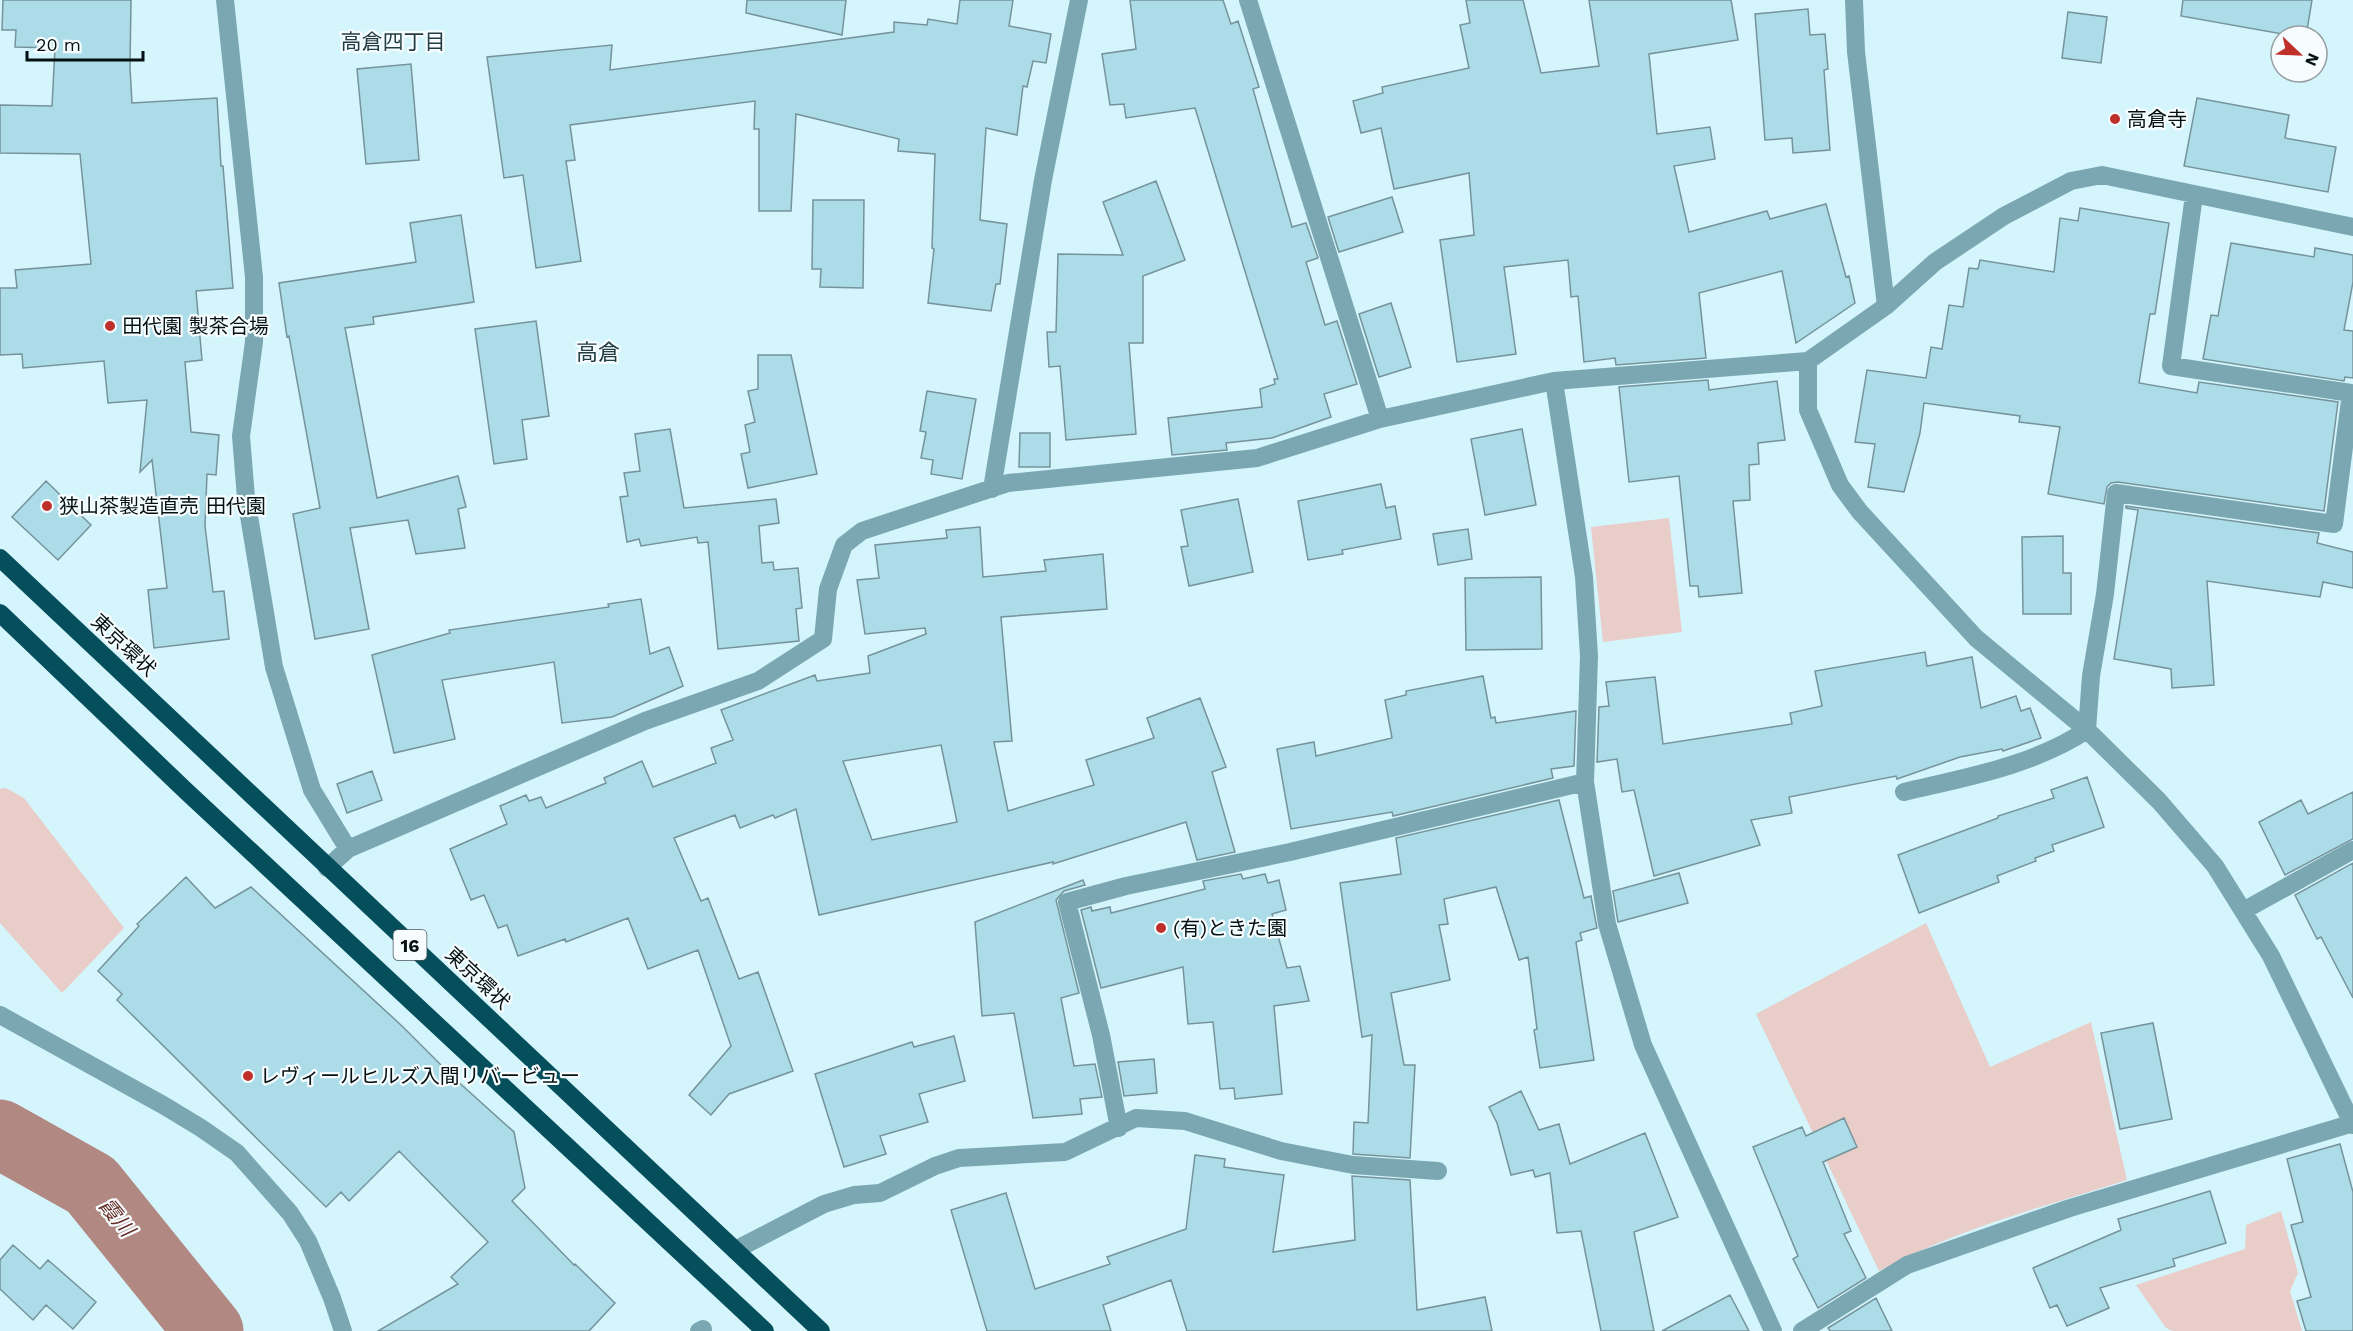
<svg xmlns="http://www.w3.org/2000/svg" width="2353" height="1331" viewBox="0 0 2353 1331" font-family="'Work Sans','Noto Sans JP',sans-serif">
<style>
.green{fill:#e8cdc9}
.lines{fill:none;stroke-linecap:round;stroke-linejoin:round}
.river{stroke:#b28882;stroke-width:69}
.building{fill:#acdce8;stroke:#75939a;stroke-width:1.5;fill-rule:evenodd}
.minor{stroke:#7aa7b2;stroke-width:18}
.highway{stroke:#054f5c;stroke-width:18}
.poi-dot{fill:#bf302a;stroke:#f7fdff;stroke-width:2}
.labels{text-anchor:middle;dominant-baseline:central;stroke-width:4.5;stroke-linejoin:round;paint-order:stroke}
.shield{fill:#f7fdff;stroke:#4e575a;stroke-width:1.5}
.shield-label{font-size:18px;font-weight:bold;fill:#051013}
.poi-label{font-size:20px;fill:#051013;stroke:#f7fdff;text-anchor:start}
.street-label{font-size:20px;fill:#051013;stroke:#f7fdff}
.neighbourhood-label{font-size:21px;fill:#223d44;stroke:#f7fdff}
.water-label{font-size:21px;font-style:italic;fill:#652d27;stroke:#f7fdff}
.quarter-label{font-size:22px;fill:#223d44;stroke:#f7fdff}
</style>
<rect width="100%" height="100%" fill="#d5f5fd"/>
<path class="green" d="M 1669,518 L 1682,632 L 1603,642 L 1591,527 Z
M 6,788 L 24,798 L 124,928 L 62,993 L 0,923 L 0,789 Z
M 1926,923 L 1990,1067 L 2091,1022 L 2127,1180 C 2043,1207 1956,1229 1879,1271 L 1756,1014 Z
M 2281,1211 L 2298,1273 L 2290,1291 L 2302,1331 L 2173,1331 L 2166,1328 L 2136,1285 L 2245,1249 L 2246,1225 Z"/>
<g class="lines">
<path class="river" d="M 0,1134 L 91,1185 L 209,1331"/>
</g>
<path class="building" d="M 3,0 L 131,0 L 130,68 L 132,103 L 217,98 L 221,166 L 223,166 L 233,288 L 196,291 L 202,360 L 185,362 L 191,432 L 219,435 L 216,475 L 207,474 L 205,526 L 213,592 L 224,591 L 229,639 L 154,648 L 148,590 L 167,588 L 152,460 L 140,472 L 147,400 L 108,403 L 104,361 L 23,368 L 22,354 L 0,355 L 0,288 L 17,288 L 15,270 L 91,264 L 80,154 L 0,153 L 0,105 L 52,106 L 55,48 L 15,47 L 16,30 L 2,30 Z
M 747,0 L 846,0 L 842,35 L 746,13 Z
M 960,0 L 1013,0 L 1009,26 L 1051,34 L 1046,63 L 1033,61 L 1027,87 L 1023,86 L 1017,135 L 986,128 L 980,220 L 1007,224 L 1000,284 L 996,284 L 991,311 L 928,303 L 934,249 L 932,248 L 935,154 L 898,151 L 899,139 L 796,114 L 791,211 L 759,211 L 759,129 L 754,129 L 755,101 L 570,125 L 575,160 L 566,161 L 581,261 L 536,268 L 523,175 L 504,178 L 487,57 L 612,45 L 610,70 L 894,32 L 894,22 L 927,25 L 928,19 L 957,24 Z
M 1130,0 L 1223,0 L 1231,24 L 1238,21 L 1259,87 L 1253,89 L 1292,227 L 1306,223 L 1318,258 L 1306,262 L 1325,325 L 1337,321 L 1357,384 L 1324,394 L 1331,417 L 1272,438 L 1226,443 L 1227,450 L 1172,455 L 1168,418 L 1262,407 L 1260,389 L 1275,384 L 1274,379 L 1278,379 L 1195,108 L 1126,118 L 1124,104 L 1110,105 L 1102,54 L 1136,49 Z
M 1466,0 L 1523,0 L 1541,73 L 1599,66 L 1589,0 L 1731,0 L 1738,40 L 1649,54 L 1657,134 L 1710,127 L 1715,159 L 1674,166 L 1689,232 L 1767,211 L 1770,219 L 1826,204 L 1846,277 L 1849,276 L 1855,303 L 1796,343 L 1782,271 L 1699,293 L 1706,358 L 1616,365 L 1615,358 L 1584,362 L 1578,296 L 1571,297 L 1568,260 L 1504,267 L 1516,354 L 1457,362 L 1440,240 L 1474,235 L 1469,173 L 1394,189 L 1381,128 L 1361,133 L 1353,101 L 1383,93 L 1382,87 L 1469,68 L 1460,25 L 1470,23 Z
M 2183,0 L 2312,0 L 2306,36 L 2293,36 L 2181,16 Z
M 1808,9 L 1810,35 L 1825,34 L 1828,69 L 1824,70 L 1830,150 L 1793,153 L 1792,138 L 1765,140 L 1755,14 Z
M 2068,12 L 2107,17 L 2101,63 L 2062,58 Z
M 411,64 L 419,160 L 366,164 L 357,69 Z
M 2197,98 L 2289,115 L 2285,138 L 2336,147 L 2328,192 L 2184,166 Z
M 1156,181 L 1185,260 L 1143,276 L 1143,343 L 1129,343 L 1136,434 L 1066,440 L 1060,366 L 1049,367 L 1047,332 L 1056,332 L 1058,254 L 1123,255 L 1103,202 Z
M 1392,197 L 1403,232 L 1339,252 L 1328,217 Z
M 813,200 L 864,200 L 863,288 L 820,287 L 821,269 L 812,269 Z
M 2080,208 L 2169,223 L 2155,314 L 2150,314 L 2139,383 L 2197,393 L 2199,382 L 2338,402 L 2324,511 L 2118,482 L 2111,483 L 2107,487 L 2104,504 L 2048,494 L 2060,427 L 2019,422 L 2020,416 L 1924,403 L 1920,433 L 1904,492 L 1868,487 L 1875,444 L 1855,442 L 1867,370 L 1926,378 L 1931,347 L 1942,349 L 1949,305 L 1963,307 L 1969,268 L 1978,269 L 1980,260 L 2054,272 L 2060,218 L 2078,221 Z
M 461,215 L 474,302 L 373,317 L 374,324 L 345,328 L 377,498 L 458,476 L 466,507 L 458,509 L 465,548 L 416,554 L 408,520 L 350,528 L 369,629 L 315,639 L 293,514 L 320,508 L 289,336 L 287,337 L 279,283 L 416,262 L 410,223 Z
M 2231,243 L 2314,257 L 2315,248 L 2353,255 L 2353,282 L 2344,330 L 2353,331 L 2353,378 L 2345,377 L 2344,381 L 2203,359 L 2211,315 L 2218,316 Z
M 1391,303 L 1411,367 L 1379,377 L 1359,314 Z
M 536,321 L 549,416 L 522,420 L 527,459 L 494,464 L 475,329 Z
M 758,355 L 791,355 L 817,474 L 748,488 L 741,454 L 750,452 L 745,425 L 755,422 L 748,391 L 758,389 Z
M 1708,380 L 1709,390 L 1777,381 L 1785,440 L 1758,443 L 1759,464 L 1749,465 L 1750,500 L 1733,501 L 1742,593 L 1699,597 L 1698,586 L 1690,586 L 1679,476 L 1629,482 L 1619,387 Z
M 927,391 L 976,399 L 962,479 L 931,474 L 933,460 L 921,458 L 926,432 L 920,431 Z
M 670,429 L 684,508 L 776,499 L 779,523 L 759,526 L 762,563 L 773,562 L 774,570 L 798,568 L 802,608 L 796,609 L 799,641 L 718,649 L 708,542 L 698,543 L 697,537 L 641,546 L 639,539 L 627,542 L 620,497 L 628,496 L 624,473 L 640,471 L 635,434 Z
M 1522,429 L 1536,505 L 1485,515 L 1471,439 Z
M 1020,433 L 1050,433 L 1050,467 L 1019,467 Z
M 46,481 L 91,525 L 58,560 L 12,517 Z
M 1381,484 L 1386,508 L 1395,506 L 1401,539 L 1342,550 L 1343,554 L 1308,560 L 1298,501 Z
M 1238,499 L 1253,572 L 1189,586 L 1181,547 L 1188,546 L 1181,510 Z
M 2126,506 L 2319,533 L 2317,543 L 2353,552 L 2353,588 L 2323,582 L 2320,597 L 2207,581 L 2214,685 L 2172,688 L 2171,669 L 2114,659 L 2138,510 L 2126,508 Z
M 980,527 L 983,577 L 1046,571 L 1044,560 L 1103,554 L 1107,609 L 1001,617 L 1012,741 L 994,742 L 1008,811 L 1094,785 L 1086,760 L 1154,738 L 1147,718 L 1200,698 L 1226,767 L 1212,772 L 1235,852 L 1197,860 L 1186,822 L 1053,864 L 1053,862 L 819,915 L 796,809 L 775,818 L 773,815 L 740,828 L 735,815 L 674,838 L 701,901 L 708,898 L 739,979 L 758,972 L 793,1071 L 729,1094 L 711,1115 L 689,1095 L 731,1046 L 698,950 L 648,969 L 628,918 L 566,942 L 565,939 L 518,956 L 507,925 L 498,928 L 484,895 L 471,900 L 450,849 L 507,824 L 500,806 L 526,795 L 529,801 L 541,797 L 546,808 L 606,783 L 604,778 L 642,761 L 653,787 L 716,763 L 711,748 L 733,740 L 721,710 L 815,675 L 817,681 L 870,673 L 868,656 L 926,634 L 925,628 L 865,634 L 857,580 L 879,578 L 875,545 L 947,538 L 946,530 ZM 941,745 L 957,822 L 872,840 L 843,761 Z
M 1468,529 L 1472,559 L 1438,565 L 1433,534 Z
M 2063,536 L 2063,573 L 2071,573 L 2071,614 L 2023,614 L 2022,537 Z
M 1541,577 L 1542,649 L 1466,650 L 1465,578 Z
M 641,599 L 650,654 L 669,647 L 683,686 L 612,717 L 562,723 L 554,662 L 442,680 L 455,739 L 394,753 L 372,655 L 450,633 L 449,630 L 609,607 L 608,604 Z
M 1925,652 L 1927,666 L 1972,657 L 1981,708 L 2016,696 L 2021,711 L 2030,708 L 2041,738 L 2003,751 L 2002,749 L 1960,757 L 1897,779 L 1896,776 L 1789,797 L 1792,813 L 1751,820 L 1760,845 L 1654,876 L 1634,790 L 1622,792 L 1617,759 L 1597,762 L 1599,707 L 1609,706 L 1606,682 L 1655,677 L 1663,744 L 1792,724 L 1790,713 L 1822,706 L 1815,671 Z
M 1483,676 L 1491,718 L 1495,717 L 1496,723 L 1576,711 L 1574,766 L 1551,769 L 1553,778 L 1393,816 L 1392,812 L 1291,829 L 1277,749 L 1314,742 L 1316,756 L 1392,738 L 1385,700 L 1406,695 L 1406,691 Z
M 372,771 L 382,800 L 347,813 L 337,784 Z
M 2087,777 L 2104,827 L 2052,845 L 2054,851 L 2035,858 L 2036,861 L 1997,876 L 1999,882 L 1919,913 L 1898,855 L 1998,818 L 1998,816 L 2054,798 L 2051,790 Z
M 2353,792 L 2353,839 L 2285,875 L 2259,822 L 2301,800 L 2308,814 Z
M 1559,800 L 1584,898 L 1591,896 L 1597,928 L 1580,933 L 1582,940 L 1576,942 L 1594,1060 L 1540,1068 L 1534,1030 L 1537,1029 L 1528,957 L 1519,960 L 1496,887 L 1444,899 L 1448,924 L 1439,925 L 1450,980 L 1391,993 L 1404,1065 L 1415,1065 L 1410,1158 L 1353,1154 L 1354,1122 L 1368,1123 L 1372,1035 L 1362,1037 L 1340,883 L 1401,874 L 1396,838 Z
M 2353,863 L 2353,998 L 2321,937 L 2317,939 L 2295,895 Z
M 1679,873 L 1688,903 L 1618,922 L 1613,891 Z
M 1241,874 L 1243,879 L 1265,874 L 1268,883 L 1279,880 L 1286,910 L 1272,914 L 1287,968 L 1300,966 L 1309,1001 L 1274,1006 L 1282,1094 L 1235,1099 L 1234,1088 L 1220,1089 L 1213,1022 L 1188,1024 L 1183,967 L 1101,988 L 1081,910 L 1091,907 L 1092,911 L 1110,907 L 1111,913 L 1205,889 L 1203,881 Z
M 186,877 L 215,908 L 251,887 L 402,1026 L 454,1078 L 514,1132 L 525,1188 L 512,1201 L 574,1265 L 575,1264 L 615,1303 L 589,1331 L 378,1331 L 458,1284 L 451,1277 L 488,1242 L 399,1151 L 349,1201 L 341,1192 L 326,1207 L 117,1000 L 122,994 L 98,971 L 139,926 L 137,924 Z
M 1083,880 L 1085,885 L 1064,891 L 1056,900 L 1079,993 L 1061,998 L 1074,1066 L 1095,1064 L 1102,1097 L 1080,1099 L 1082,1114 L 1033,1118 L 1014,1013 L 982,1016 L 975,922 Z
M 2153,1023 L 2172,1119 L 2120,1129 L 2101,1033 Z
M 954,1036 L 965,1081 L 919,1094 L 928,1122 L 880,1136 L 886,1154 L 844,1167 L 815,1074 L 912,1042 L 914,1047 Z
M 1154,1059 L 1157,1093 L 1124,1096 L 1118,1062 Z
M 1521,1091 L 1539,1130 L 1559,1124 L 1570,1164 L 1645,1133 L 1678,1217 L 1634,1232 L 1654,1331 L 1601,1331 L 1581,1231 L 1557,1233 L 1550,1173 L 1535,1177 L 1533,1170 L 1511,1175 L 1497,1123 L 1489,1107 Z
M 1844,1118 L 1857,1147 L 1823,1162 L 1851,1231 L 1844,1234 L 1866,1278 L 1818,1308 L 1793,1259 L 1798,1256 L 1753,1147 L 1802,1127 L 1806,1136 Z
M 2340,1144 L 2353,1192 L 2353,1331 L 2306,1331 L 2297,1301 L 2311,1297 L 2291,1225 L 2303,1222 L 2287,1159 Z
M 1195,1155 L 1225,1159 L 1224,1167 L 1284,1175 L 1273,1252 L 1355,1240 L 1352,1176 L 1410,1180 L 1417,1310 L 1485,1297 L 1492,1331 L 1187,1331 L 1171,1280 L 1103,1305 L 1111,1331 L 987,1331 L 951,1210 L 1006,1193 L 1035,1289 L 1110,1264 L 1107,1257 L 1186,1229 Z
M 2210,1191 L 2226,1243 L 2173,1259 L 2175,1266 L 2100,1288 L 2109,1308 L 2067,1326 L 2057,1305 L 2050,1308 L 2033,1268 L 2121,1230 L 2118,1219 Z
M 13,1245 L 40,1269 L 48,1260 L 96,1302 L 73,1329 L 46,1305 L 33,1320 L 0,1289 L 0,1260 Z
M 1730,1295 L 1749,1331 L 1662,1331 Z
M 1876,1298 L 1892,1331 L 1830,1331 L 1828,1328 Z"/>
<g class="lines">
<path class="minor" d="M 225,0 L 254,277 L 254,342 L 241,436 L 246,498 L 274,667 L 312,790 L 348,849
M 1248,0 L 1380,419
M 1854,0 L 1856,52 L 1886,306
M 1808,361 L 1808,410 L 1840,485 L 1860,512 L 1976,638 L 2087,730 L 2159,801 L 2215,866 L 2271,956 L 2353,1125
M 1554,381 L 1584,577 L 1589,656 L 1585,782 L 1607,924 L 1643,1045 L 1773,1331
M 992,489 L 1043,180 L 1079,0
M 1904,792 C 1967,777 2032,766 2087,730 L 2091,676 L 2105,594 L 2116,493 L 2334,524 L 2351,393 L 2171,366 L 2194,195
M 327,868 L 348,849 L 645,721 L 758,681 L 823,639 L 828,589 L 844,545 L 862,531 L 1008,483 L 1257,458 L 1380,419 L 1554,381 L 1808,361 L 1886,306 L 1935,262 L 2004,216 L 2071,181 L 2102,175 L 2353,227
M 2243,911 L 2353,850
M 0,1015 L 163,1105 L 201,1128 L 237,1153 L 290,1213 L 308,1241 L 332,1298 L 343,1331
M 1119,1128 L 1101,1035 L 1067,902 L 1126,886 L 1290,852 L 1585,782
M 735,1250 L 824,1204 L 854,1195 L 880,1193 L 935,1166 L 959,1158 L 1065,1152 L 1136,1118 L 1185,1121 L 1281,1151 L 1353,1165 L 1438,1171
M 699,1331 L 703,1329
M 1802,1331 L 1907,1265 L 2070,1208 L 2353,1123"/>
<path class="highway" d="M 0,558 L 821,1331
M 0,613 L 186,791 L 765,1331"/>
</g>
<g class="poi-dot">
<circle cx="2115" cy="119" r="6"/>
<circle cx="110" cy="326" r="6"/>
<circle cx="47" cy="506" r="6"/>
<circle cx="1161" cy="928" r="6"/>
<circle cx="248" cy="1076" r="6"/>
</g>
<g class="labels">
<rect class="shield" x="393.5" y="930" width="33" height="30" rx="4.5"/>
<g class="shield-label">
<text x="410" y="945">16</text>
</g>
<g class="poi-label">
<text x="2127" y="119">高倉寺</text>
<text x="122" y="326">田代園 製茶合場</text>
<text x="59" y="506">狭山茶製造直売 田代園</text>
<text x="1173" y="928">(有)ときた園</text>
<text x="260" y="1076">レヴィールヒルズ入間リバービュー</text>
</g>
<g class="street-label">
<text transform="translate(124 645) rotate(43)">東京環状</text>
<text transform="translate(478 978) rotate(43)">東京環状</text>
</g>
<g class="neighbourhood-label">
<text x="393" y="41">高倉四丁目</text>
</g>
<g class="water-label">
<text transform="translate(117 1217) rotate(51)">霞川</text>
</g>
<g class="quarter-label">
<text x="598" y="352">高倉</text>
</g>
</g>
<g transform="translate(2299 54) rotate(113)"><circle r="28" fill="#f7fdff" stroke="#969ea1" stroke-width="1.5"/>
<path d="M0-4.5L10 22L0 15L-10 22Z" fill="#bf302a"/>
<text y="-9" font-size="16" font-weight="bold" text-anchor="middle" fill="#051013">N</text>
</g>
<path d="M27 51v9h116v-9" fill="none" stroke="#051013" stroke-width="3"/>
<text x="36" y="51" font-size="18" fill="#051013" stroke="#f7fdff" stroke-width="4.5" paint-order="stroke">20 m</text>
</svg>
